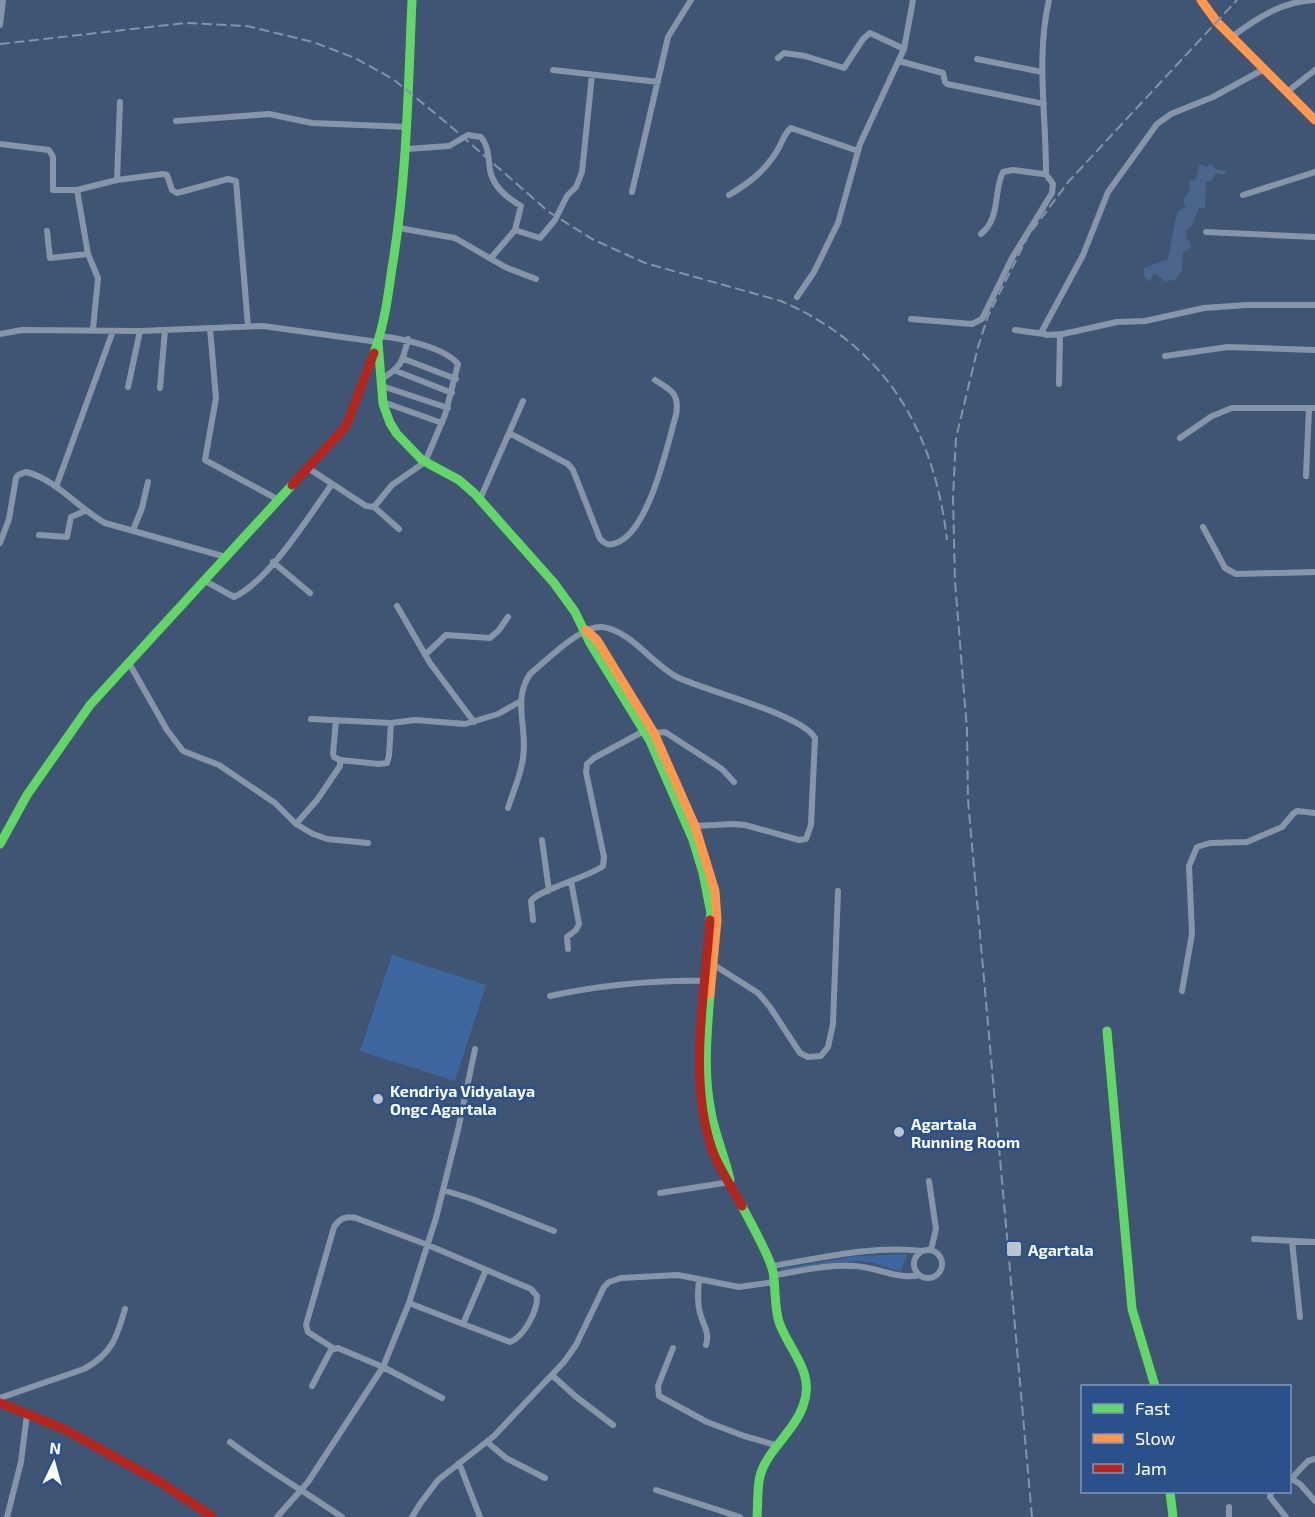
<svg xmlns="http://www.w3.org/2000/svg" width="1315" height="1517" viewBox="0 0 1315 1517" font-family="'Exo 2',sans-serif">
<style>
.green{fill:#3f679f}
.water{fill:#4b658d}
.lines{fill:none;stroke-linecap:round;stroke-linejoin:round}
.street{stroke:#8795a9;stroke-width:6}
.fast{stroke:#63d668;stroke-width:9}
.slow{stroke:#ff974d;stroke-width:9}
.jam{stroke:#b3261e;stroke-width:9}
.rail{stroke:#8694a7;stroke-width:2;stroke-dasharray:10 4.5;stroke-linecap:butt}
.poi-dot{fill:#bcc4ce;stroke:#2a518a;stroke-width:2}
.labels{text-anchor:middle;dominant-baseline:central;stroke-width:5;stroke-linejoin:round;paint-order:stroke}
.poi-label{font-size:16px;font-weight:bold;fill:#fff;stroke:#2a518a;text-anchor:start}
</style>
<rect width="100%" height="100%" fill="#405574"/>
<path class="green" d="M 392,955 L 486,985 L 455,1081 L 360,1051 Z
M 907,1254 L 901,1272 L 871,1262 L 856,1261 L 782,1271 L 780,1269 L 857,1256 Z"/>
<path class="water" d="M 1210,163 L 1217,170 L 1227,171 L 1223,175 L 1216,173 L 1212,180 L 1206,182 L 1205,208 L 1199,208 L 1191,227 L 1186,230 L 1187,240 L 1190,242 L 1191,248 L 1183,252 L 1182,270 L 1175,280 L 1165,281 L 1154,273 L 1149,282 L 1144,275 L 1144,268 L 1168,259 L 1177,212 L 1186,207 L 1183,201 L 1190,190 L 1189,181 L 1196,179 L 1199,164 L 1207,167 Z"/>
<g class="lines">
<path class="street" d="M 0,25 L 3,0
M 1233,36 C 1257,18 1283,1 1315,0
M 778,58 L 784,53 L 805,56 L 844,68 L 863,39 L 870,33 L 904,49
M 977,59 L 1042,72
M 899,61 L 943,73 L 945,82 L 947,84 L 1044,104
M 1264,69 L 1213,97 L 1171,114 L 1157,124 L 1108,192 L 1083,255 L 1042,331 L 1046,335 L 1063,334 L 1117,322 L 1145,321 L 1204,308 L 1247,305 L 1315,305
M 553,70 L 658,82
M 1287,92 L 1315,70
M 176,121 L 269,114 L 312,123 L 408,127
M 0,144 L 49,150 L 53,157 L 53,190 L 77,190
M 407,149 L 449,146 L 468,135 L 481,137 C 489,147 488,157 490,170 C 493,187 507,198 521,206 L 515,230
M 117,180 L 120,102
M 632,192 L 668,37 L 691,0
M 729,195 C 749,183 764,172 777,151 C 782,143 784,133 791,128 L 858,151
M 1243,195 L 1315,172
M 399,228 L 455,238 L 505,267 L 536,279
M 47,231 L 50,258 L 88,254
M 1206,232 L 1315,237
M 981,234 C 1001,218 993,192 1003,172 L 1013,170 L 1043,174 L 1046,172 C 1046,115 1036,56 1049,0
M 491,258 L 515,230 L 540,238 L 555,220 L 567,196 L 576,187 L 582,172 L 592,75
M 797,297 L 814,272 L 838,223 L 860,144 L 904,49 L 913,0
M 911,319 L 972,324 L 982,319 L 1012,258 L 1052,193 L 1053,184 L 1045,173
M 210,328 L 216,398 L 205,460 L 279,500
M 93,329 L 98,278 L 88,254 L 77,190 L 117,180 L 163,174 L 167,175 L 172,190 L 177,193 L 228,179 L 236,181 L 248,326
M 1015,330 L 1044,334
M 0,334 L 22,330 L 140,331 L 263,326 L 378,342
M 1165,356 L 1228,347 L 1315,350
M 404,359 L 456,379
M 396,371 L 452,393
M 381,379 C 401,368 403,361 408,339
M 1059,384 L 1060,335
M 382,386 L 448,408
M 128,387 L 140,331
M 160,388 L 165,330
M 383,402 L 442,423
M 509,433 L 568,464 L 573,470 L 600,539 C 605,544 609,546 616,543 C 649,532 667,446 676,415 C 680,394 671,390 655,380
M 1180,438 L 1212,416 L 1232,408 L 1315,408
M 308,468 L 366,506 L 374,507 L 392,485 L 425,462 L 445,415 L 458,364 C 444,347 400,338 379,336
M 1306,476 L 1309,409
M 56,487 L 113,331
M 480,499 L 523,401
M 374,507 L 399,529
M 1203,527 L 1225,568 L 1236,574 L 1315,572
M 133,530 L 142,508 L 148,482
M 39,535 L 67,537 L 71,517 L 85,511
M 0,543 L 9,519 L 16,478 L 18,475 L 26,472 C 56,479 79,509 105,523 L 226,557
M 273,562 L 310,593
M 205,581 L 234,597 C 269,581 309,516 332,484
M 397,606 L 430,663 L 474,722
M 425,655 L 446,635 L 490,638 L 499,630 L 508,617
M 129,663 L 167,730 L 183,751 L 219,765 L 275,803 L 296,824 L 313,834 L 327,839 L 368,843
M 311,719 L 391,723 L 415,720 L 465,724 L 498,714 L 521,701
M 654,733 L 665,732 L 722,769 L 734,782
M 340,760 L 379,764 L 387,763 L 389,756 L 391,723
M 508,808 C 513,792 521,775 523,758 C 528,729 512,700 530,674 C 546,661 581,625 602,627 C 630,630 652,664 677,677 C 705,691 802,714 815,738 L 811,825 L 806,839 L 799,840 L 745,825 L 733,824 L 695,826
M 296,824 L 317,800 L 340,766 L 340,760 L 334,757 L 333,754 L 336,720
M 542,840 L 549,891
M 533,920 L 531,901 C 538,890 589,877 603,866 L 604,857 L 586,772 L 587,764 L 594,758 L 644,731
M 568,949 L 567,937 L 576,930 L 579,924 L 571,881
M 714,965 L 758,993 L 770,1007 L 800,1053 L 808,1057 L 821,1056 L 828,1047 L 833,1024 L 838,891
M 1182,991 L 1192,934 L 1189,866 L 1197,847 L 1210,843 L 1247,842 L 1282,827 L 1293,814 L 1297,811 L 1315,813
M 550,996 C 602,985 655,980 708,981
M 929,1181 L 936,1229 L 931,1250
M 443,1190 L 472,1199 L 554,1231
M 660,1193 L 730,1182
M 1254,1239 L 1315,1242
M 1292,1241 L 1300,1317
M914 1264a14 14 0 1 1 28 0a14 14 0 1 1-28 0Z
M 772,1266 C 821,1258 872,1245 922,1251
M 775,1275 C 801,1271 828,1264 855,1266 C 876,1267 898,1280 919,1275
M 699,1279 C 698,1291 697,1302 700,1313 C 703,1325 710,1332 706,1345
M 409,1303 L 463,1324 L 486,1270
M 333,1348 L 308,1332 L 306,1325 L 334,1227 C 340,1218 346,1216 356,1218 L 428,1245 L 531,1289 L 537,1296 C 538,1310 524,1337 510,1342 L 463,1324
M 673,1348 L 658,1386 L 659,1396 L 707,1422 L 744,1436 L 779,1446
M 552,1375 L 575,1396 L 613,1425
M 312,1386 L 331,1350 L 338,1348 L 383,1367 L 442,1398
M 0,1398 L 84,1369 C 112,1354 117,1337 125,1309
M 230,1442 C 266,1469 305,1492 342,1517
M 487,1442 L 506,1458 L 545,1478
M 459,1463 L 480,1517
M 1290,1478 L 1300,1484 L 1315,1501
M 1292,1478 L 1308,1461 L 1315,1459
M 656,1490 L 740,1517
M 1271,1492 L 1270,1497 L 1286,1517
M 1229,1507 L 1229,1517
M 7,1517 L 21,1462 L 27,1414
M 277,1517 L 308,1482 L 383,1367 L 409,1303 L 436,1218 L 458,1130 L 475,1049
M 412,1517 L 420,1504 L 438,1480 L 494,1436 L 564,1362 L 576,1345 L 604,1287 L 609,1282 L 621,1278 L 678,1275 L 739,1287 L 775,1282"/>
<path class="fast" d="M 378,342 L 383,404 L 390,423 L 397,434 L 422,460 L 459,480 L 475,494 L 554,583 L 575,612 L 590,643 L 650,741 L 693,840 L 703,873 L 711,913 L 710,920
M 374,353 C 384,326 388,297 392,268 C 407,179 408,90 412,0
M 0,844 L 27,795 L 90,705 L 292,485
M 710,994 C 707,1033 703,1073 711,1112 C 715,1135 725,1157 730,1180
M 1107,1031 L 1132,1309 L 1155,1386
M 742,1206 C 750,1222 770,1256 773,1272 C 776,1288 774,1306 779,1322 C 789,1351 816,1372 803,1406 C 794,1432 767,1450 760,1476 C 757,1488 758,1504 757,1517
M 1170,1492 L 1173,1517"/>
<path class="slow" d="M 1201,0 L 1217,22 L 1315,120
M 586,630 L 597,640 L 654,733 L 695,826 L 715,891 L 717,920 L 710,994"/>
<path class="jam" d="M 292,485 L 346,426 L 374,353
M 710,920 C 705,993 688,1079 712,1149 C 719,1169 732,1187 742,1206
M 0,1403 L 64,1429 L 160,1482 L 213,1517"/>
<path class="rail" d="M 0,44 L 186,23 L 247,26 L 313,42 L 355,58 L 393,79 L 448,124 L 549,212 L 592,239 L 645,263 L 781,301 C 885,346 934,429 947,540
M 1032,1517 L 968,800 L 967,730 L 955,581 L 953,497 L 956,438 L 978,347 L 988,316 L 1028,236 L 1069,181 L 1237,0"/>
</g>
<g class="poi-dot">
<circle cx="378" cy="1099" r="6"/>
<circle cx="899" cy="1132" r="6"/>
<rect x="1006" y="1241" width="16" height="16" rx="3"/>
</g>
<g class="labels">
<g class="poi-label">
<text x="390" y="1090">Kendriya Vidyalaya<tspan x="390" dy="18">Ongc Agartala</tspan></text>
<text x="911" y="1123">Agartala<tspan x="911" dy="18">Running Room</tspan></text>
<text x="1028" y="1249">Agartala</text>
</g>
</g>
<rect x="1081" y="1385" width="210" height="108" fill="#2a518a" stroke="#7f97b9" stroke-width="1.5"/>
<rect x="1093" y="1404" width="30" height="9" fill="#63d668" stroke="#7f97b9" stroke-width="1.5"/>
<text x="1135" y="1415" font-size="18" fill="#ffffff">Fast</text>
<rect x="1093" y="1434" width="30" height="9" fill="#ff974d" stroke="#7f97b9" stroke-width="1.5"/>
<text x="1135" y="1445" font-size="18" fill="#ffffff">Slow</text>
<rect x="1093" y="1464" width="30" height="9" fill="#b3261e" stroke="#7f97b9" stroke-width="1.5"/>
<text x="1135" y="1475" font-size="18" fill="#ffffff">Jam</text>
<g transform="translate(54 1463) rotate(5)" stroke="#2a518a" stroke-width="4.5" paint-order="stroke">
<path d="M0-4.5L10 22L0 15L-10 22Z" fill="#ffffff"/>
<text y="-9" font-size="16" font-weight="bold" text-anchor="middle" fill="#ffffff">N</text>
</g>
</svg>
